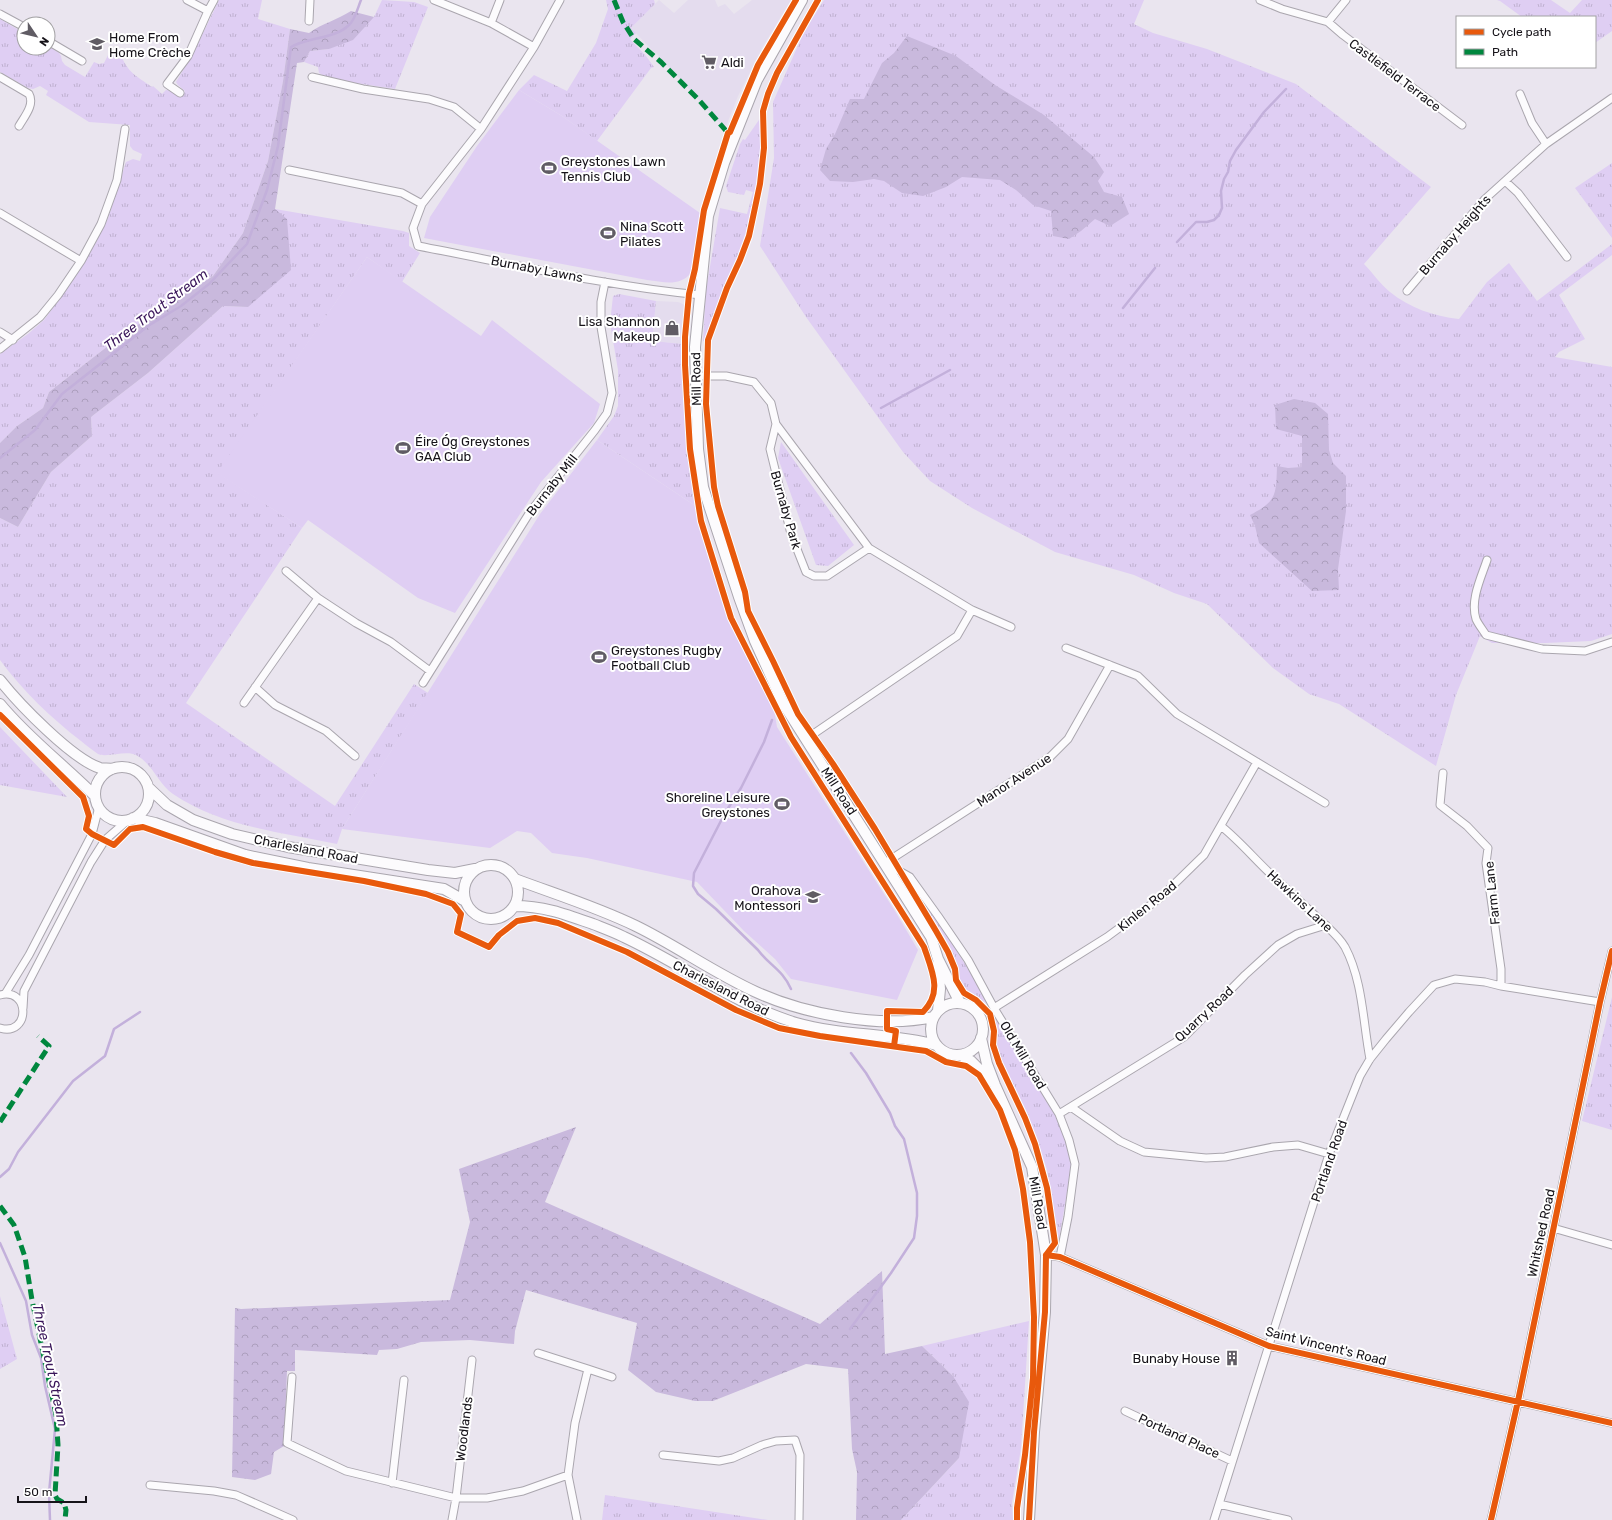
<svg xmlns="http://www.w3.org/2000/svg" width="1612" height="1520" viewBox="0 0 1612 1520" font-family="Rubik,sans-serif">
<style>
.built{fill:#e4dcee}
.grass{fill:url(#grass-tufts)}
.forest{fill:url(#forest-crowns)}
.pitch{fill:#dfcef3}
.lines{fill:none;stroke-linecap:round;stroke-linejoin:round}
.stream{stroke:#c3b0db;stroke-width:2.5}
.street-casing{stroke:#aaa6ae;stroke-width:9}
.secondary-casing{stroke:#aaa6ae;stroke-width:12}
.street{stroke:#fcfbfd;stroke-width:7}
.secondary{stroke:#fcfbfd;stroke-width:10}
.quiet{stroke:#00873e;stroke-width:5;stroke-dasharray:10 5;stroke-linecap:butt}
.cycleway-casing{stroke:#fff;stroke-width:8}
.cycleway{stroke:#e8590c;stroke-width:6}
.labels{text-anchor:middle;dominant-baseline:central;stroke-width:4;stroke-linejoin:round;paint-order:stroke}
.poi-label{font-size:13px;fill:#161319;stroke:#fff;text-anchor:start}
.street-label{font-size:13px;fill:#161319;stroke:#fff}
.water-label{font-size:14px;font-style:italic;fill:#3a165a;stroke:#fff}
</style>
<defs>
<pattern id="grass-tufts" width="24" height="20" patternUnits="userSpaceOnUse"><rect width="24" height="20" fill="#dfcef3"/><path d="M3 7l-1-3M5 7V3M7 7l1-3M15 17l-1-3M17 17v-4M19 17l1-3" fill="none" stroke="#bfb0d0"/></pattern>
<pattern id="forest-crowns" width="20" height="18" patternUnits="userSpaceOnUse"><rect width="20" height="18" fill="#c9b9dd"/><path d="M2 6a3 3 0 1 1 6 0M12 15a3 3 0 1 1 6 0" fill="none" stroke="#ac9ebd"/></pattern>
</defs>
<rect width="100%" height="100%" fill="#eae5ef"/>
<path class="built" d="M 659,0 L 674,13 L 688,0 L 715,0 L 718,7 L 725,4 L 734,14 L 752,0 L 791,0 L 762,48 L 738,96 L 725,129 L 656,53 L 655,53 L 631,28 Z
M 656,301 L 678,302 L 683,304 L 685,307 L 683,344 L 663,342 L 652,342 Z"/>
<path class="grass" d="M 219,0 L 262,0 L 258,19 L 290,29 L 283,81 L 268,161 L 243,233 L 213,276 L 159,310 L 113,342 L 49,392 L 43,408 L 17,426 L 0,443 L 0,354 L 28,334 L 44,320 L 67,289 L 99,235 L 108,218 L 126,162 L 133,159 L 140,161 L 142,154 L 133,150 L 130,146 L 130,125 L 89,122 L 46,95 L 48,91 L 40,86 L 33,89 L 28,88 L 0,72 L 0,19 L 24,33 L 24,48 L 48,48 L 48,46 L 59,53 L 61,56 L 62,61 L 65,65 L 85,77 L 94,62 L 99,64 L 104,63 L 110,51 L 120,53 C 128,73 135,75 152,87 L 153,86 L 162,94 L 166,90 L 173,91 L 180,97 L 185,91 L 178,85 L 176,82 L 193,54 Z
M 382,0 L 414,2 L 428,7 L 395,89 L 330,79 L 319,73 L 318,67 L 304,62 L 310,51 L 329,49 L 374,17 Z
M 606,0 L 654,0 L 655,4 L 631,28 L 636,33 L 630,39 L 646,56 L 654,67 L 651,68 L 597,141 L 562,116 L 519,90 L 534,75 L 567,91 L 596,43 L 608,9 Z
M 824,0 L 1144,0 L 1134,24 L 1153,33 L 1207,49 L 1296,84 L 1431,187 L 1364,264 C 1373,273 1380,284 1390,292 C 1410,308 1433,316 1459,319 L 1487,282 L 1509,263 L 1537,301 L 1612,244 L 1612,255 L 1559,295 L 1585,339 L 1559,352 L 1555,357 L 1612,367 L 1612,634 L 1591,641 L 1545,643 L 1492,643 L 1480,636 L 1456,695 L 1436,766 L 1339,704 L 1309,694 L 1273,668 L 1207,604 L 1174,593 L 1134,575 L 1055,552 L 972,508 L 930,481 L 903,452 L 806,317 L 760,246 L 774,158 L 773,102 L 804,32 Z
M 1497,0 L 1551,0 L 1570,13 L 1582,0 L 1612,0 L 1612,31 L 1595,43 L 1595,17 L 1522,17 L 1500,1 Z
M 761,117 C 763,156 757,206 745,243 C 741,253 735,263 731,273 C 721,296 712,318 706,342 L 703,341 L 706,290 L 720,208 L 747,214 L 753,192 L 746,190 L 744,195 L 728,192 L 726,186 L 740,144 L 743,139 L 745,140 Z
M 1612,163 L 1612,238 L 1575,188 Z
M 275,209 L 403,231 L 409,233 L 409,246 L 420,253 L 402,282 L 367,257 L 218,473 L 302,528 L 186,703 L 335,806 L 414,684 L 428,693 L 342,829 L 337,844 C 282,833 220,826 173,794 C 158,784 153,764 136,755 C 126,750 106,758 98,754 C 92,750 86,745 81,741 C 51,718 22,690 0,660 L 0,518 L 18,527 L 51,472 L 92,436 L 91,417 L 148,373 L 223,306 L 248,307 Z
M 619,294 L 656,301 L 652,342 L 663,342 L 683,344 C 681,399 689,453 697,507 L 597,440 L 614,416 L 618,406 L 618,370 L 610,323 L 613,296 Z
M 781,442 L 854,545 L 828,566 L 816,565 L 778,458 Z
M 0,727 L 67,797 L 0,785 Z
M 915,888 L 933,911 L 1051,1107 L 1064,1134 L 1072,1164 L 1059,1239 L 1056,1236 L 1047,1170 L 1037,1138 L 1025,1108 L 998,1055 C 995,1039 999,1017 988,1005 C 981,997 966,994 962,984 C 957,973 957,960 951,949 C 941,928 926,909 913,890 Z
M 1612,997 L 1612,1130 L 1582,1121 Z
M 0,1296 L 17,1359 L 0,1369 Z
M 1029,1321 L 1021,1448 L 1012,1503 L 1013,1520 L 901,1520 L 959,1458 L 953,1376 L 922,1346 Z
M 605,1495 L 768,1520 L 602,1520 Z"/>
<path class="forest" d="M 351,11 L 374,17 L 353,40 L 329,49 L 310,51 L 304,62 L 297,63 L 275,209 L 287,219 L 291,270 L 248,307 L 223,306 L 148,373 L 91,417 L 92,436 L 51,472 L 18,527 L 0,518 L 0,443 L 17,426 L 43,408 L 49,392 L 113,342 L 159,310 L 213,276 L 243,233 L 268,161 L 283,81 L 290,29 L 309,33 C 323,23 337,20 351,11 Z
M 907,36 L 956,56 L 995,85 L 1044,115 L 1094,157 L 1104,172 L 1098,181 L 1104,192 L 1122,197 L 1129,214 L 1110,226 L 1095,219 L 1081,231 L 1069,239 L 1053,236 L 1051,211 L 1033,205 L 1016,190 L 1000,180 L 962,177 L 946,187 L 923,196 L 902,193 L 884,181 L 874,179 L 853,182 L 830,181 L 820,170 L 826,149 L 835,134 L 850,99 L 864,99 L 882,63 L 894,53 Z
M 1294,399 L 1315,403 L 1328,414 L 1329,450 L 1333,463 L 1346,476 L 1346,511 L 1338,569 L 1339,590 L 1312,591 L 1259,543 L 1255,526 L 1250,515 C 1277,501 1276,495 1277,466 L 1288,468 L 1302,467 L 1302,436 L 1276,429 L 1275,405 Z
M 576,1127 L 545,1202 L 820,1324 L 882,1271 L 885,1354 L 922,1346 L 953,1376 L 969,1402 L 959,1458 L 901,1520 L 856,1520 L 857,1472 L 852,1449 L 848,1369 L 806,1364 L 713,1401 L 695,1401 L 656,1392 L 628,1370 L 637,1323 L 526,1290 L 515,1331 L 514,1344 L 470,1340 L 421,1342 L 397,1349 L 379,1350 L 377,1355 L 295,1350 L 295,1371 L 287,1371 L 284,1446 L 274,1452 L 271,1474 L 255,1480 L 232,1477 L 235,1308 L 241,1309 L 450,1300 L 470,1222 L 459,1169 Z"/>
<path class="pitch" d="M 519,90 L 562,116 L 700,213 L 691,273 C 679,287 664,282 647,280 L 424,238 L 430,217 L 477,146 Z
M 367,257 L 481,336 L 492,320 L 600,404 L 594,423 L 541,482 L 455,613 L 418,598 L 308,520 L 302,528 L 217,473 Z
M 597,440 L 697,507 L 700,527 L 729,621 L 774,709 L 777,727 L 895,911 L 918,950 L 897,1000 L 791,979 L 775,959 L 744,931 L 697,882 L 587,858 L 552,853 L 531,833 L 517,831 L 490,848 L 342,829 L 540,514 Z"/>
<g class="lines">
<path class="stream" d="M 1177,242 L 1196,222 L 1207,222 L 1214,220 L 1219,215 L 1222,208 L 1221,191 L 1224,179 L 1228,172 L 1230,161 L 1236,150 L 1264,112 L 1286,89
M 1123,308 L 1155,268
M 881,408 L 950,370
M 0,458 L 35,430 L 62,394 L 148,326 L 181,306 L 209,284 L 247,244 L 267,190 L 278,146 L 291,47 C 308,37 335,39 349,25 C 355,20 358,7 361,0
M 772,720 L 764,742 L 741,788 L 725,813 L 694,873 L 693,886 L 698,894 L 716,909 L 758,950 C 769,965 783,970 791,989
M 0,1177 L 9,1169 L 18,1152 L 73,1081 L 105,1056 L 114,1029 L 140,1012
M 0,1243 L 26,1301 L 32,1335 L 41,1358 L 45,1386 L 55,1429 L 49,1493 L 50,1520
M 850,1329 L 891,1273 L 914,1238 L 917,1216 L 917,1193 L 904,1139 L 895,1126 L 890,1113 L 866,1073 L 851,1053"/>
<g class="street-casing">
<path id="street" d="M 434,0 L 491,23 L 534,47
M 560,0 L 534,47 L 481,129 L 422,204 L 413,228 L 418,246 C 512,264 606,286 701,295
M 1260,0 L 1282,9 L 1328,22 L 1343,35 L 1462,125
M 208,11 L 214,0
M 0,14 L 24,27
M 309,21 L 310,0
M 1328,22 L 1346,0
M 491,23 L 500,0
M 48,41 L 82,61
M 0,77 L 29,94 C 35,105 24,117 19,126
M 312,77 L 363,89 L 429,99 L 454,107 L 481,129
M 180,93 L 167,84 L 188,56 L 208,11 L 187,0
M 1520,94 L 1532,123 L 1546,144
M 289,170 L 402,193 L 422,204
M 1505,181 L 1518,193 L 1567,257
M 0,213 L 81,261 L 58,295 L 40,317 L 0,349
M 81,261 L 101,224 L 117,180 L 125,129
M 1407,291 L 1485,199 L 1546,144 L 1612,98
M 0,332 L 13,340
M 695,376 L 726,376 L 754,382 L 771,403 L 776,424 L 869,548 L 972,610 L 1011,627
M 776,424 L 770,449 L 791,534 L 806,572 L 814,576 L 827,576 L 869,548
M 1487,560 C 1481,578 1470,600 1476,619 C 1478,624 1483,630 1486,635 L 1542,649 L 1585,651 L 1612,642
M 286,571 L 318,598 L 356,623 L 391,642 L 430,671
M 1066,648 L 1138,676 L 1177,714 L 1325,803
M 423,683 L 530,512 L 595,430 L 607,413 L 612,393 L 601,327 L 601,302 L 605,282
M 255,687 L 275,705 L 326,731 L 355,756
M 244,703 L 318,598
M 806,739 L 957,636 L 972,610
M 1443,773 L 1440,805 L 1467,826 L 1488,848 L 1486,863 L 1501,969 L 1501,986
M 1221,826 C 1241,842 1257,862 1276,879 C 1290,892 1304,905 1318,918 C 1328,928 1338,935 1345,947 C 1363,981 1363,1023 1370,1059
M 5,994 L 29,955 L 92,834 L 99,807
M 0,995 C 31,987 30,1037 0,1028
M 23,1008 L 24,991 L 91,862 L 105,840 L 128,820
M 994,1008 L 1107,937 L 1160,898 L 1204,855 L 1257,762
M 1071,1107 L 1120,1141 L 1144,1152 L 1206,1158 L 1225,1157 L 1273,1147 L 1298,1145 L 1329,1154
M 1059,1114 L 1184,1037 L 1245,975 L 1278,945 L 1297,934 L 1326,925
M 1553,1228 L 1612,1245
M 1046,1255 L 1060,1257 L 1269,1346 L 1612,1423
M 1060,1257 L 1068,1217 L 1075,1164 L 1069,1140 L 1059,1114 L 994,1008 L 968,960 L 938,916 L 910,877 L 885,863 L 1050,757 L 1068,739 L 1110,665
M 538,1353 L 588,1369 L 575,1423 L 568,1475
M 588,1369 L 612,1377
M 292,1377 L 287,1443 L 346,1471 L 456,1498 L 487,1498 L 523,1491 L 568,1475 L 577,1520
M 1125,1411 L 1232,1461
M 663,1455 L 719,1461 L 733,1458 L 762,1445 L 776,1441 L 795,1440 L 800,1455 L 799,1520
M 392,1483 L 404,1380
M 150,1485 L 214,1491 L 236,1495 L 293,1520
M 1219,1504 L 1288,1520
M 452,1520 L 456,1498 L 472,1360
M 1214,1520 L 1329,1154 L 1360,1076 L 1370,1059 L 1386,1039 L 1409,1012 L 1434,985 L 1455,979 L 1485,982 L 1501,986 L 1600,1002
M 1491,1520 L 1518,1401 L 1600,1002 L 1612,951"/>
</g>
<g class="secondary-casing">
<path id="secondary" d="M 802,0 L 757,80 L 724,163 L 708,216 L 695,347 L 698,449 L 703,487 L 739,597 L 755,641 L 783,703 L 931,937 L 938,959 L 960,1003
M 0,680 C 19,704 72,759 100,768 C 104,769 109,768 112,769
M 0,704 C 28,738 64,765 95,796
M95 794a27 27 0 1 1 54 0a27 27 0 1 1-54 0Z
M 149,788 L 167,805 L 193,820 L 232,834 L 288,847 L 428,870 L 455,873 L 475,869
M 133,818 L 155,823 L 245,855 L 308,868 L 444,889 L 465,901
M464 892a27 27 0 1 1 54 0a27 27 0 1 1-54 0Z
M 515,879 C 555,894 597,907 636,926 C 677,946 714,973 756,992 C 804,1014 881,1029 933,1017
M 514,906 C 544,906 565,914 593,924 C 603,928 614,932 624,937 C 682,964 734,1004 796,1023 C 842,1036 891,1033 936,1045
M931 1029a26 26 0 1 1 52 0a26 26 0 1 1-52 0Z
M 938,1011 L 940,989 L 938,963
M 981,1038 L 987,1064 L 995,1085 L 1032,1167 L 1046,1255 L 1045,1312 L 1034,1432 L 1029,1520
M 961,1055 L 971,1061 L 991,1081"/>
</g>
<use href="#street" class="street"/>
<use href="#secondary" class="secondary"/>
<path class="quiet" d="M 614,0 L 623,22 L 634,39 L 661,62 L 699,100 L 728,133
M 0,1122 L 49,1046 L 38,1036
M 0,1206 L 14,1225 L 25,1257 L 32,1300 L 56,1415 L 58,1445 L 55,1495 L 57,1499 L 64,1503 L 66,1510 L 65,1520"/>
<g class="cycleway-casing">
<path id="cycleway" d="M 796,0 L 758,65 L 730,132 L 728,133 L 704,210 L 695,269 L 689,294 L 685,337 L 685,365 L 690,449 L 701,521 L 731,618 L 791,737 L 924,947 C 932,971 943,992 923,1012 L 887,1011 L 887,1029 L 896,1031 L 894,1046
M 818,0 L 777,73 L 768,94 L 763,111 L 764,148 L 760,184 L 749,236 L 740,260 L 727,288 L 708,340 L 706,404 L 714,487 L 718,506 L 745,592 L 748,611 L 773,661 L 798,714 L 833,764 L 875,829 L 936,931 L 948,952 L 955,969 L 956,980 L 964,993 L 976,1000 L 990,1014 L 994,1031 L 993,1045 L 999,1063 L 1025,1118 L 1035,1144 L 1047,1188 L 1055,1243 L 1046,1255
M 0,715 L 83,797 L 89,816 L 86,829 L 92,834 L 114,845 L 130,829 L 143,827 L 215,852 L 253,863 L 364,881 L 426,894 L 453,904 L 461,914 L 457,932 L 489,947 L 499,935 L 517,921 L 535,918 L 558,923 L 627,952 L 736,1010 L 779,1028 L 820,1036 L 926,1051 L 946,1062 L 966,1066 L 979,1075 L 1000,1110 L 1015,1150 L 1023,1189 L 1030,1242 L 1034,1317 L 1033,1378 L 1025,1455 L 1017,1508 L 1017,1520
M 1046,1255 L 1060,1257 L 1269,1346 L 1612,1423
M 1029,1520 L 1034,1432 L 1045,1312 L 1046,1255
M 1491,1520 L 1518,1401 L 1600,1002 L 1612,951"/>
</g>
<use href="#cycleway" class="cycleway"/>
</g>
<defs>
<g id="school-bare" transform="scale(1.2)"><path d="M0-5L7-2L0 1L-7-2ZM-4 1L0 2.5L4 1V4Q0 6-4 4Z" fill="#605c64" stroke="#fff" stroke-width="2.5" paint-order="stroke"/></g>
<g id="supermarket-bare" transform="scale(1.2)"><path d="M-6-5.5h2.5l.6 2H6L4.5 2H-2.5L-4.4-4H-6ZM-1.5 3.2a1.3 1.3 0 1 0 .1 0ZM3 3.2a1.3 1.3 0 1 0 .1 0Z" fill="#605c64" stroke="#fff" stroke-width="2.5" paint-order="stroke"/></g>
<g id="stadium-bare" transform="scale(1.2)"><path d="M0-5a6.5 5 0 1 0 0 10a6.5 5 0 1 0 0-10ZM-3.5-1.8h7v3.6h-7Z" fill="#605c64" stroke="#fff" stroke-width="2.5" paint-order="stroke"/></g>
<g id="shop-bare" transform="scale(1.2)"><path d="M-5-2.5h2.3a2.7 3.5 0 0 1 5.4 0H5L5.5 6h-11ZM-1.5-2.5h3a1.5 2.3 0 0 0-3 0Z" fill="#605c64" stroke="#fff" stroke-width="2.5" paint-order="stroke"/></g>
<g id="building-bare" transform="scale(1.2)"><path d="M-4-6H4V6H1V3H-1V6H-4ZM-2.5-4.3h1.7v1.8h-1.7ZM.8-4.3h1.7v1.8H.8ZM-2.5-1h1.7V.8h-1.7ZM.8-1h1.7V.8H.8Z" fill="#605c64" stroke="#fff" stroke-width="2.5" paint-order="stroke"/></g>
</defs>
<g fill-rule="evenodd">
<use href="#school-bare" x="97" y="44"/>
<use href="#supermarket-bare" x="709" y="62"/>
<use href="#stadium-bare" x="549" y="168"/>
<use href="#stadium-bare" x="608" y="233"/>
<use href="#shop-bare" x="672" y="328"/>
<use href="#stadium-bare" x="403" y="448"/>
<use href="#stadium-bare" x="599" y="657"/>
<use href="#stadium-bare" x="782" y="804"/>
<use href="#school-bare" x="813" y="897"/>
<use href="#building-bare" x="1232" y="1358"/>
</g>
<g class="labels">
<g class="poi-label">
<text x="109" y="37">Home From<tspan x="109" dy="15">Home Crèche</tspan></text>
<text x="721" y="62">Aldi</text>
<text x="561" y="161">Greystones Lawn<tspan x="561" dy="15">Tennis Club</tspan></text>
<text x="620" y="226">Nina Scott<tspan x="620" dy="15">Pilates</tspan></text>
<text x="660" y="321" text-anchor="end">Lisa Shannon<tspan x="660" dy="15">Makeup</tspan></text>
<text x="415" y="441">Éire Óg Greystones<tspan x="415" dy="15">GAA Club</tspan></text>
<text x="611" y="650">Greystones Rugby<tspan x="611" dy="15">Football Club</tspan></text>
<text x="770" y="797" text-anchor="end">Shoreline Leisure<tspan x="770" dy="15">Greystones</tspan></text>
<text x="801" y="890" text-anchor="end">Orahova<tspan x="801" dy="15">Montessori</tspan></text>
<text x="1220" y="1358" text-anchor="end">Bunaby House</text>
</g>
<g class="street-label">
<text transform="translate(1395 75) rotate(37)">Castlefield Terrace</text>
<text transform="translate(1455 235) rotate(-49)">Burnaby Heights</text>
<text transform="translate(537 269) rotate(11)">Burnaby Lawns</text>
<text transform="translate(696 379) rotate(-91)">Mill Road</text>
<text transform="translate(552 485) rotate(-52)">Burnaby Mill</text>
<text transform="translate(786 510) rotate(74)">Burnaby Park</text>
<text transform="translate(1014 780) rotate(-33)">Manor Avenue</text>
<text transform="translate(839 791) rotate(57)">Mill Road</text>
<text transform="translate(306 849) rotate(11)">Charlesland Road</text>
<text transform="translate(1492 893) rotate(-96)">Farm Lane</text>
<text transform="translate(1300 901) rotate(43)">Hawkins Lane</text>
<text transform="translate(1147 906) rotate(-39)">Kinlen Road</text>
<text transform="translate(721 988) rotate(27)">Charlesland Road</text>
<text transform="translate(1204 1014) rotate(-43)">Quarry Road</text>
<text transform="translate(1023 1055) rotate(59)">Old Mill Road</text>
<text transform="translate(1329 1161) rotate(-71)">Portland Road</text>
<text transform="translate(1038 1203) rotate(80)">Mill Road</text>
<text transform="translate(1541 1233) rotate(-78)">Whitshed Road</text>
<text transform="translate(1326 1346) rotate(14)">Saint Vincent's Road</text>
<text transform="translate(464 1429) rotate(-83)">Woodlands</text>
<text transform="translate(1179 1436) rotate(25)">Portland Place</text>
</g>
<g class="water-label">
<text transform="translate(156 310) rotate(-37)">Three Trout Stream</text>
<text transform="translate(50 1365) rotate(78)">Three Trout Stream</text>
</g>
</g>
<rect x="1456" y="16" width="140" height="52" fill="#ffffff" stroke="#a2a1a3"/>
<rect x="1464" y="29" width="20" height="6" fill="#e8590c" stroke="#a2a1a3"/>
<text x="1492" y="36" font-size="12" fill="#161319">Cycle path</text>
<rect x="1464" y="49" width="20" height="6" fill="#00873e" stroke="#a2a1a3"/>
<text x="1492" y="56" font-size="12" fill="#161319">Path</text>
<g transform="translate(36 36) rotate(125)"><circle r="19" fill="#ffffff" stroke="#a2a1a3"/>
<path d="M0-3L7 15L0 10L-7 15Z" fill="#605c64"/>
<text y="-6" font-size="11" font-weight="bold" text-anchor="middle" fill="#161319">N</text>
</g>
<path d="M18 1496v6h68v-6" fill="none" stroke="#161319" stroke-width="2"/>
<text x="24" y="1496" font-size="12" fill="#161319" stroke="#ffffff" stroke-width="3" paint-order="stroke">50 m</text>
</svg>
